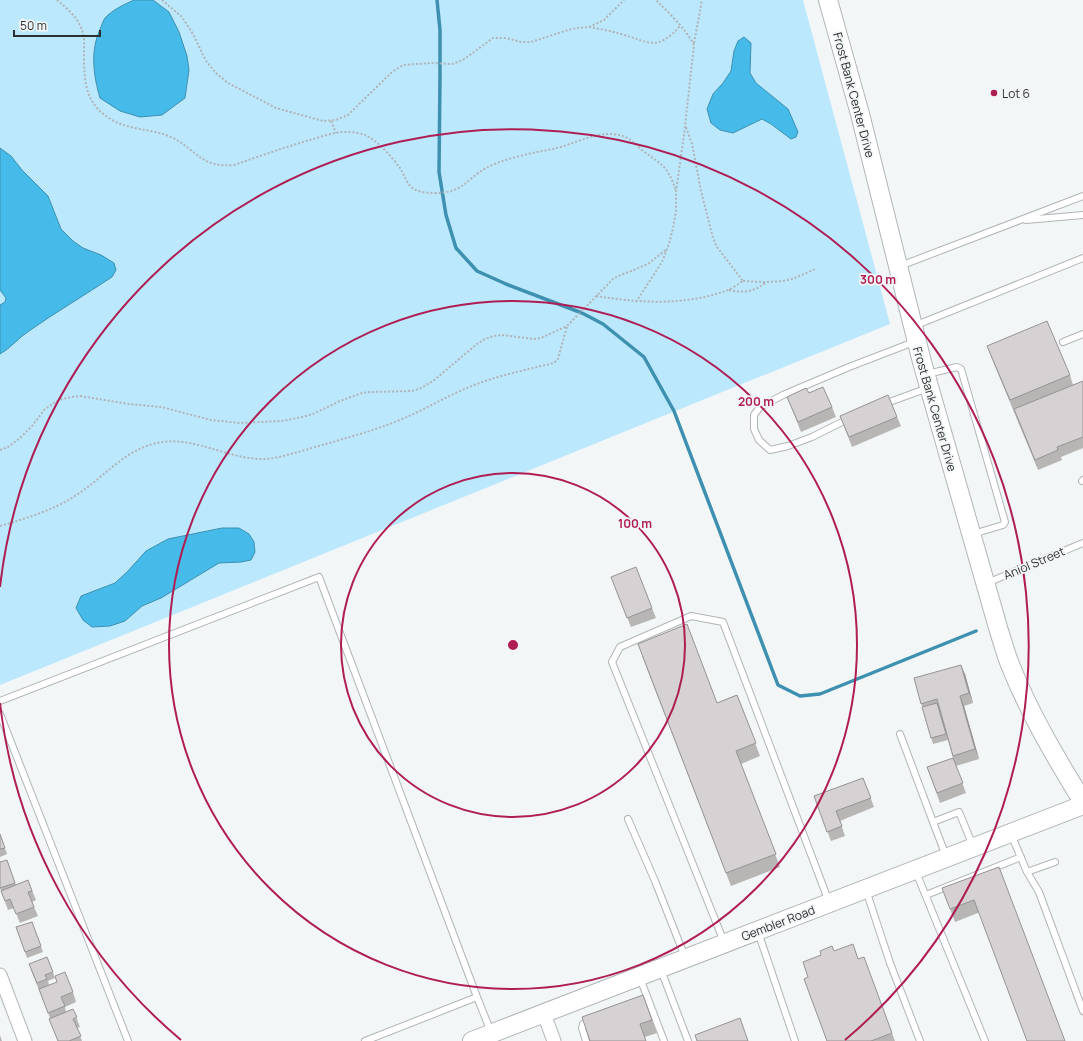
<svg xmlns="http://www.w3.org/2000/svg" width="1083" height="1041" viewBox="0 0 1083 1041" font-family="Manrope,sans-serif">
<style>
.green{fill:#bce8fd}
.water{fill:#46bae8;stroke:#3e90b0}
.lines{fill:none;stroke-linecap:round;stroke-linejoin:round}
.stream{stroke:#3e90b0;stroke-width:3.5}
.service-casing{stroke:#b2b5b7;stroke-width:8}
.minor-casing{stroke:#b2b5b7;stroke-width:15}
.secondary-casing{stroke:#b2b5b7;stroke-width:20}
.path{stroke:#b0b3b3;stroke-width:2;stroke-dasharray:2 2;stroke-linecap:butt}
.service{stroke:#fff;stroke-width:6}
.minor{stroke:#fff;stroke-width:13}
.secondary{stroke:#fff;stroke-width:18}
.wall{fill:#b8b5b5}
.shaded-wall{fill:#969394}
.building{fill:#d6d2d3;stroke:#969394}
.ring{fill:none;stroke:#af1e52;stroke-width:2}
.poi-dot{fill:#af1e52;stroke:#f3f6f7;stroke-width:1.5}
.labels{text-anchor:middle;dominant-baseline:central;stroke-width:3.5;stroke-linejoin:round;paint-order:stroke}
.poi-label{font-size:12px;fill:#2d2f2f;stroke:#f3f6f7;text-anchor:start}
.street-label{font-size:12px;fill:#2d2f2f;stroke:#f3f6f7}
.centre{fill:#af1e52;stroke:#f3f6f7;stroke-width:2}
.ring-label{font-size:12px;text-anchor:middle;font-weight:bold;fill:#af1e52;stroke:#f3f6f7;stroke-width:3.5;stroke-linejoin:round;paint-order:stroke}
</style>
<rect width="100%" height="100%" fill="#f3f6f7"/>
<path class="green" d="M 0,0 L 803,0 L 890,324 L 0,685 Z"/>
<path class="water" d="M 134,0 L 153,0 L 169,12 L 179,32 L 187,56 L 189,70 L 185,98 L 162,115 L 140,117 L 120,111 L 100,98 C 93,74 90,50 101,27 C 102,24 103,21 105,18 C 112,10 125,4 134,0 Z
M 744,37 L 751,43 L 750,73 L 756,83 L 788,109 L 798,132 L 796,137 L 791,139 L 771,124 L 762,119 L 733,133 L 720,130 L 711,123 L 707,109 L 713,94 L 723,83 L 731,71 L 734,51 L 738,41 Z
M 0,148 L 11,156 L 22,170 L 48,196 L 61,229 L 73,241 L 83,248 L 101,255 L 114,263 L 116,270 L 112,277 C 85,295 56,312 29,331 C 18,338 11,348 0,354 L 0,305 L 5,302 L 6,298 L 0,290 Z
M 222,528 L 239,528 L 249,534 L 254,542 L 255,552 L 251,560 L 241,562 L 219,563 L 161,598 L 142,606 L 125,621 L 110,626 L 92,627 L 83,620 L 76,608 L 81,596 L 115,583 L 127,572 L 146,551 L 168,539 Z"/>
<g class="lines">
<path class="stream" d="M 437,0 L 440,30 L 440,76 L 439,172 L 446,215 L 456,248 L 477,271 L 506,284 L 582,313 L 603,324 L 644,357 L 674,411 L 778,685 L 800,696 L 820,694 L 976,631"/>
<g class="service-casing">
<path id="service" d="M 1026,220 L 1083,215
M 900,266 L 1083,196
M 914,326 L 1083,258
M 1063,342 L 1083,334
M 927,374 L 957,367 L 961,369 L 1005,522 L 1003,525 L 973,534
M 884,404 L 928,388
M 850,418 L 812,437 L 788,446 L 770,450 L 759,440 L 754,429 L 754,415 L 760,407 L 783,395 L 849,367 L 914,342
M 1082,481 L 1083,480
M 987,583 L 1083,543
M 0,701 L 319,577 L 477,997
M 0,714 L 128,1041
M 900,734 L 933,822
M 628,819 L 655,881 L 685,957
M 1011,834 L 1027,872 L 1039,892 L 1083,1011
M 946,856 L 933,822 L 959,812 L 973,846
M 916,872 L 985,1041
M 1027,872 L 1055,862
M 866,890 L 890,963 L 920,1041
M 926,895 L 1021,857
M 758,932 L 795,1041
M 724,942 L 612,662 L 620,647 L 691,616 L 723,622 L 829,902
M 661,970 L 688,1041
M 640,978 L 664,1041
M 365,1041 L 477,997 L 491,1032
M 586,1041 L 582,1028 L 583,1024 L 590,1019"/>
</g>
<g class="minor-casing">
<path id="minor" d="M 0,975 L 25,1041
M 544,1014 L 554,1041"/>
</g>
<g class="secondary-casing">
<path id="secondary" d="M 828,0 L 860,114 L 922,362 L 999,631 C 1003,643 1006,655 1011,667 C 1030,714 1056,758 1083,802
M 472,1041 L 1083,805"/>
</g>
<path class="path" d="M 57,0 C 67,8 78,18 82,30 C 85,38 84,46 84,54 C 84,81 85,103 109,118 C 128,131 153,128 173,138 C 198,151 201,168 234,165 C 257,157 280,149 303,142 C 314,139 325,135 335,133 C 344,131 357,132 365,135 C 377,140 393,158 400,168 C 404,174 406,182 411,187 C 417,192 426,193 434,193 C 463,193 464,181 486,168 C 502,159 535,152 553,149 C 576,144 606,125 629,139 C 634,142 638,147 643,151 C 663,165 668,167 676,191
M 162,0 L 182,17 L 193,34 L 206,61 L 216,73 L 228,83 L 276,108 L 323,121 L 336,120 L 348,115 L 392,72 L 403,65 L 431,63 L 452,64 L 463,60 L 493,38 L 506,38 L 521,42 L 531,42 L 568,30 L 577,28 L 589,27 L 604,20 L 624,0
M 589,27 C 600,29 611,31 621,34 C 649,42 657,52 680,26
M 694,43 L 702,0
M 331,121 L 336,133
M 743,281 C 760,282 776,283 792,279 C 800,276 808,272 816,269
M 729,290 C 743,293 754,292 765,283
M 596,296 C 639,303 686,306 728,290 C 733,288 738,284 743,281 L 717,247 L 713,238 L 701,191 L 692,144 L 686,127
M 636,302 L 662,262 L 669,244 L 673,228 L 676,211 L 676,191 L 684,135 L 694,45 C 685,28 669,13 656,0
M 0,450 L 8,447 L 20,438 L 32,426 L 45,409 L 54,403 L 62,399 L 72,397 L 80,396 L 129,404 L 161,407 L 211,420 L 240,423 L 282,421 L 302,417 L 313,414 L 340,401 L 362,393 L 371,392 L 412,391 L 419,389 L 433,381 L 477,344 L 485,339 L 493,336 L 502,335 L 535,339 L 541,338 L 567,326 L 614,278 L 648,264 L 667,249
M 0,526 C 31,517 60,508 85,489 C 107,473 126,451 153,444 C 194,432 233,465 274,458 C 294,454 314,447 333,442 C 356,435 379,429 402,419 C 424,410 445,397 467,388 C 495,376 525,370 554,363 L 558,359 L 567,326"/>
<use href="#service" class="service"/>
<use href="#minor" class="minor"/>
<use href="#secondary" class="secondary"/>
</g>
<path class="wall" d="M 987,346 L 1070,375 L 1073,385 L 1083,381 L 1083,448 L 1061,457 L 1062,460 L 1038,470 L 994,364 Z
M 809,393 L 832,407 L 836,417 L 801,432 L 787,397 Z
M 840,416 L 897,417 L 901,426 L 852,447 Z
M 615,587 L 652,608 L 656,618 L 631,627 Z
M 642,656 L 717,703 L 737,695 L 760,756 L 741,764 L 780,867 L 731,886 Z
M 965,674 L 973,703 L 964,706 L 979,759 L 956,766 L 966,793 L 940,803 L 927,767 L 953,758 L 948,740 L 933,744 L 914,678 Z
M 863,778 L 874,807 L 840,821 L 845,836 L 831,841 L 814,796 Z
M 0,834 L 7,854 L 0,857 Z
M 7,860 L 16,885 L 28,880 L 36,900 L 32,902 L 38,916 L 20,923 L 14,908 L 8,910 L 0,888 Z
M 999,867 L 978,913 L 955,922 L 942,888 Z
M 32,922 L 43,952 L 27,958 L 16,927 Z
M 834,951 L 858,959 L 892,1033 L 895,1041 L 827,1041 L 808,977 Z
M 47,957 L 55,978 L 48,981 L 49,985 L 73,992 L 76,1002 L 65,1007 L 66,1012 L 73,1009 L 80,1027 L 77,1028 L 82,1041 L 58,1041 L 49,1019 L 50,1018 L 31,970 Z
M 643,995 L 657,1033 L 645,1037 L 590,1041 Z
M 0,1035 L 2,1041 L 0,1041 Z"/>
<path class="shaded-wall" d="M 961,665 L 965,674 L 973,703 L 969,693 Z
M 960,696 L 964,706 L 979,759 L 975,749 Z"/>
<path class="building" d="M 1047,321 L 1070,375 L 1010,400 L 987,346 Z
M 1083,381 L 1083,437 L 1057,447 L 1058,450 L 1035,460 L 1014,409 Z
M 823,387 L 832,407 L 798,422 L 787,397 L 806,388 L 809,393 Z
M 888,395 L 897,417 L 849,437 L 840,416 Z
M 636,567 L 652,608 L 627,618 L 611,577 Z
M 687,624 L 717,703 L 737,695 L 756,743 L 736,751 L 776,854 L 726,873 L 638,644 Z
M 961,665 L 969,693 L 960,696 L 975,749 L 953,756 L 937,699 L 921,704 L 914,678 Z
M 937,703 L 946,734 L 931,738 L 922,707 Z
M 953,758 L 963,783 L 937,793 L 927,767 Z
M 863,778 L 871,798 L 836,811 L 842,826 L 827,832 L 814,796 Z
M 0,834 L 5,848 L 0,849 Z
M 7,860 L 15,883 L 0,888 L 0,862 Z
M 999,867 L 1065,1041 L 1027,1041 L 974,900 L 950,909 L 942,888 Z
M 28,880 L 32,891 L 28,892 L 34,907 L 16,914 L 10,899 L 5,901 L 1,891 Z
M 32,922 L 41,946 L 25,952 L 16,927 Z
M 853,944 L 858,959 L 864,957 L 892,1033 L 871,1041 L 827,1041 L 804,979 L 808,977 L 803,962 L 821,955 L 820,951 L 832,946 L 834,951 Z
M 47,957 L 53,972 L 45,975 L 47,979 L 37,983 L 29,964 Z
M 65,972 L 73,992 L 61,997 L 65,1006 L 48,1013 L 39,989 L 57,982 L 55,976 Z
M 643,995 L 652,1020 L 640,1024 L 646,1041 L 590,1041 L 582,1017 Z
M 73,1009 L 77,1017 L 73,1019 L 81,1036 L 69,1041 L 58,1041 L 49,1019 Z
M 740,1018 L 748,1041 L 697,1041 L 695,1035 Z"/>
<g class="ring">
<circle cx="513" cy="645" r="172"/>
<circle cx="513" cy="645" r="344"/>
<path d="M181 1040A516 516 0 0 1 0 703M0 587A516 516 0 1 1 845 1040"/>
</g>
<circle class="poi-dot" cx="994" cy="93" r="4"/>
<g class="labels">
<g class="poi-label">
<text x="1002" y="93">Lot 6</text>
</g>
<g class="street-label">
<text transform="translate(854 95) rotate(75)">Frost Bank Center Drive</text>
<text transform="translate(935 409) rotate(74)">Frost Bank Center Drive</text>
<text transform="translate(1034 563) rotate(-23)">Aniol Street</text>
<text transform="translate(778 923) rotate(-21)">Gembler Road</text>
</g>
</g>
<circle cx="513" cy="645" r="6" class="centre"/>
<g class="ring-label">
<text x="878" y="284">300 m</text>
<text x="756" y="406">200 m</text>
<text x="635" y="528">100 m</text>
</g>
<path d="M14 30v6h86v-6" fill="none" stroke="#2d2f2f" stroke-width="2"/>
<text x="20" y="30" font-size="12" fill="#2d2f2f" stroke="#f3f6f7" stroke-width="3" paint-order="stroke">50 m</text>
</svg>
